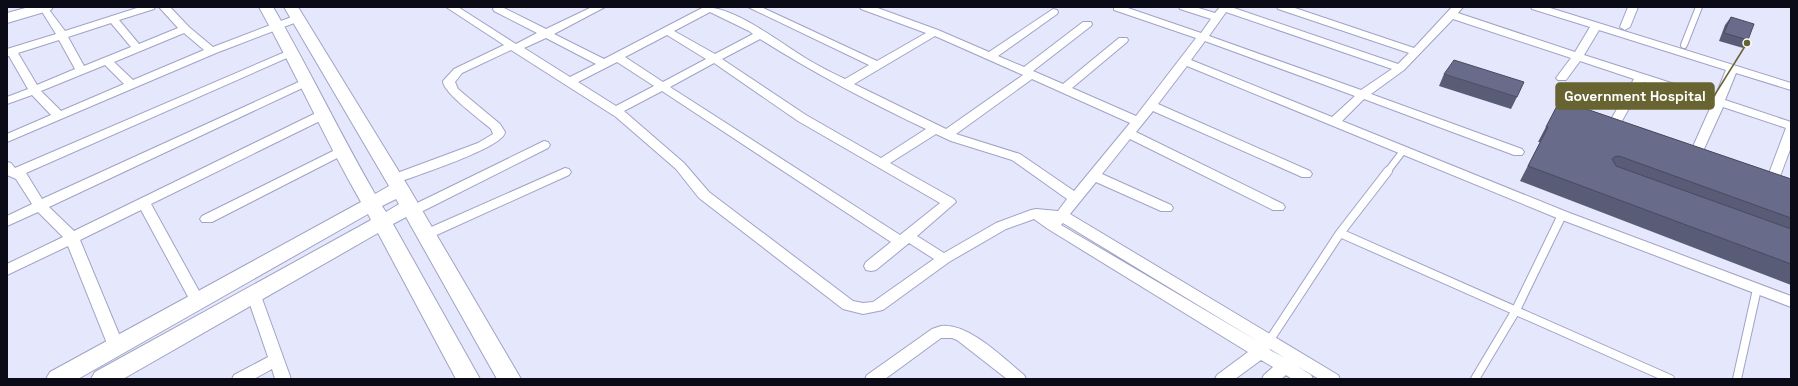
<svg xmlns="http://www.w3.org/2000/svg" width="1798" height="386" viewBox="0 0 1798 386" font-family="'Space Grotesk',sans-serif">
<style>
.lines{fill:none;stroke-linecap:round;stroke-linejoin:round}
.lane-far1-casing{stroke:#a0a3c5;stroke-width:8}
.lane-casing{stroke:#a0a3c5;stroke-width:10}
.street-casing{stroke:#a0a3c5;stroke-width:2}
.secondary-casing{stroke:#a0a3c5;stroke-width:2}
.lane-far1{stroke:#fff;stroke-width:6}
.lane{stroke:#fff;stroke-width:8}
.street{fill:#fff;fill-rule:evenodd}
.secondary{fill:#fff;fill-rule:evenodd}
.wall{fill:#595c76}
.building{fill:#686b89;stroke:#494b60}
.leader{fill:none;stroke:#686431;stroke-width:1.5}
.callout-dot{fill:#686431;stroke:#fff;stroke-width:1.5}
.callout{fill:#686431;stroke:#686431;stroke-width:1.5}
.callout-label{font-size:14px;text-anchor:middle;font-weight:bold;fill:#fff}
</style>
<rect width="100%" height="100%" fill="#e5e7fd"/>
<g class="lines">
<g class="lane-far1-casing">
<path id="lane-far1" d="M 1684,45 L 1699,7
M 1387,172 L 1403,151"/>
</g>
<g class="lane-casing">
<path id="lane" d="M 1340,233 L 1670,379
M 1269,341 L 1340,233 L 1388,171
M 1475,379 L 1515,312 L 1562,215
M 1737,379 L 1757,289"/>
</g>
<g class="street-casing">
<path id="street" d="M 39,7 L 47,7 L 65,31 L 140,7 L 155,7 L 154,9 L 119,20 L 139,44 L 178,28 L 159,7 L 170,7 L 189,27 L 213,47 L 294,16 L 298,15 L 303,18 L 302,20 L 216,53 L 7,142 L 7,134 L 51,115 L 32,95 L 7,104 L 7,97 L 28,89 L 9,56 L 7,56 L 7,49 L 56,34 ZM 111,23 L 131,47 L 84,66 L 68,37 ZM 184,33 L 204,50 L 133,80 L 114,62 ZM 59,40 L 75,69 L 37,85 L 18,53 ZM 105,65 L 124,84 L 61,111 L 41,91 Z
M 446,7 L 458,7 L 516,44 L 537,33 L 494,11 L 493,9 L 494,7 L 502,7 L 546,29 L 592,7 L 605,7 L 554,34 L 604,59 L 704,7 C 736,7 780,43 807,59 C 819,66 832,73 845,79 L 869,65 L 748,7 L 761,7 L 877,61 L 926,33 L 861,9 L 860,7 L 875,7 L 938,30 L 989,52 L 1053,9 L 1057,10 L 1058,12 L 1057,14 L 998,56 L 1024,67 L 1083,22 L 1091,22 L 1092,24 L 1091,26 L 1033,71 L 1063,84 L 1119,38 L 1127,38 L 1128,40 L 1127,42 L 1072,88 L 1136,116 L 1196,38 L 1114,10 L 1114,7 L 1125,7 L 1201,33 L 1211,19 L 1180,9 L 1179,7 L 1195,7 L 1215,13 L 1220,7 L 1231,7 L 1398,64 L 1409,53 L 1278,9 L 1277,7 L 1292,7 L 1414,48 L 1452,7 L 1463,7 L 1458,13 L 1575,52 L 1590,27 L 1532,9 L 1531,7 L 1547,7 L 1791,83 L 1791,90 L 1736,73 L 1725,100 L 1791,122 L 1791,147 L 1779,179 L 1769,179 L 1768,176 L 1786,128 L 1723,107 L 1703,151 L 1697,155 L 1693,154 L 1691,151 L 1712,104 L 1644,82 L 1619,126 L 1611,126 L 1609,123 L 1634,79 L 1580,61 L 1566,80 L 1558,80 L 1556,78 L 1571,58 L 1453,19 L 1404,70 L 1371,94 L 1522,149 L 1524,152 L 1522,155 L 1514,155 L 1364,99 L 1342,121 L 1567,212 L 1791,296 L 1791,307 L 1557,218 L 1187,66 L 1158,104 L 1310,171 L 1312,174 L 1310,177 L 1302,177 L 1153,111 L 1136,132 L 1283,204 L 1285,207 L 1283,210 L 1273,210 L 1130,139 L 1102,174 L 1171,205 L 1173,208 L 1171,211 L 1161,211 L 1096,182 L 1070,214 L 1338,375 L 1340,379 L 1319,379 L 1297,366 L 1311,375 L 1313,379 L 1292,379 L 1286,375 L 1281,379 L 1262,379 L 1264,375 L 1273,367 L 1261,360 L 1235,379 L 1215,379 L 1217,375 L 1248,352 L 1048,229 L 1034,219 L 1006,229 L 949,262 L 883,310 L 863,314 L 843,309 L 699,198 L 676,169 L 616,117 L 511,50 L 462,73 L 455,82 L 458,89 L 500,124 L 505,132 C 505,147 415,176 399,182 L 389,182 L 388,179 L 389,176 L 478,143 L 493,134 L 491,129 C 481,120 443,93 443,81 L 454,69 L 504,45 ZM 710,12 L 749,31 L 753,34 L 715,54 L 674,31 ZM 1226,12 L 1392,69 L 1361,90 L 1209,36 ZM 1599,30 L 1726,70 L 1715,97 L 1584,55 ZM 667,35 L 706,59 L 663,82 L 625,57 ZM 935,36 L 1023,75 L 946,129 L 854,84 ZM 546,38 L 596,64 L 570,77 L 524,48 ZM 760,39 C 814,73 869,102 926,129 L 881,158 L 806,115 L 722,59 ZM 1205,41 L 1355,96 L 1332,117 L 1191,60 ZM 617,62 L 654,86 L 616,106 L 578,82 ZM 714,63 L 798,121 L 940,203 L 900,235 L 670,87 ZM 1032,79 L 1130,123 L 1074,191 L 1020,154 L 956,134 ZM 662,91 L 891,242 L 866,262 L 864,266 L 866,270 L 871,271 L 876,270 L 909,243 L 934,259 L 873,302 L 863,303 L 853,301 L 709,192 L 684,163 L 624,111 ZM 936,134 L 951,141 L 1012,160 L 1067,199 L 1058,211 L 1036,209 L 1031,210 L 996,223 L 944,253 L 917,236 L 956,202 L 954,199 L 890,163 ZM 1063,223 L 1259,342 L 1061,225 ZM 1270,349 L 1285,358 L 1270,350 Z
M 1628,7 L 1638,7 L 1630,27 L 1625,30 L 1620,27 Z
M 292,49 L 297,52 L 296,54 L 26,173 L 42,199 L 303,80 L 311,80 L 313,82 L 311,84 L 49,207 L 74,231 L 320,111 L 328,111 L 330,114 L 328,117 L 151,204 L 204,300 L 202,304 L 197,305 L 192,304 L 141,210 L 80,240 L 124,346 L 121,350 L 116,352 L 111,350 L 108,346 L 68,246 L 7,275 L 7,264 L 63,237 L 38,212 L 7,226 L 7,216 L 32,204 L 16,179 L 7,175 L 7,162 L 11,163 L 15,168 Z
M 544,141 L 548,142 L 550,145 L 548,148 L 417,214 L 407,214 L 405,211 L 407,208 Z
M 341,147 L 345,148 L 347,151 L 345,154 L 212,222 L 202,222 L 200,219 L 202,216 Z
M 565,168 L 569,169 L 571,172 L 569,175 L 430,238 L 420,238 L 418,235 L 420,232 Z
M 253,288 L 258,289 L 260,293 L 291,379 L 275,379 L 272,369 L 254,379 L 232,379 L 234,375 L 268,357 L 246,293 L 248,289 Z
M 941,326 C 969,323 1003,358 1024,375 L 1026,379 L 1007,379 L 957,340 L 952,338 L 941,338 L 885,379 L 865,379 L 867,375 L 932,329 Z"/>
</g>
<g class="secondary-casing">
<path id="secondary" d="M 29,7 L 53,7 L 51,10 L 7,23 L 7,13 Z
M 259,7 L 273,7 C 309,68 339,132 375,194 L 389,186 L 284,7 L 298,7 L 409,188 L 521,379 L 497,379 L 406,217 L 393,224 L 480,379 L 456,379 L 378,233 L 123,379 L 91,379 L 95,372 L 371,220 L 368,214 L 78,379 L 46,379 L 50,372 L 361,202 C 324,138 295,71 259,7 ZM 396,199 L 399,204 L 386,212 L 382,206 Z"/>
</g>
<use href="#lane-far1" class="lane-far1"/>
<use href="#lane" class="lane"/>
<use href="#street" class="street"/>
<use href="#secondary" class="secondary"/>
</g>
<path class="wall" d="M 1731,17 L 1748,40 L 1743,48 L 1719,41 L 1725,25 Z
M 1444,74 L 1517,97 L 1511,109 L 1439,86 Z
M 1560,100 L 1791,179 L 1791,285 L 1520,181 L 1540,142 L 1538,142 Z"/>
<path class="building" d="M 1731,17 L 1754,24 L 1748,40 L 1724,33 Z
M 1454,60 L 1524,82 L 1517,97 L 1444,74 Z
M 1560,100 L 1791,179 L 1791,218 L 1619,156 L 1614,157 L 1612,159 L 1616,166 L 1791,229 L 1791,264 L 1528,166 L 1548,127 L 1546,127 Z"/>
<path class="leader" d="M1747 43L1714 96"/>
<circle class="callout-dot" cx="1747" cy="43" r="4"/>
<rect class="callout" x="1556" y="83" width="158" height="26" rx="4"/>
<g class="callout-label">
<text x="1635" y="101">Government Hospital</text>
</g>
<rect width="1798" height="386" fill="none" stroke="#0a0b16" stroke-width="16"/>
</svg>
